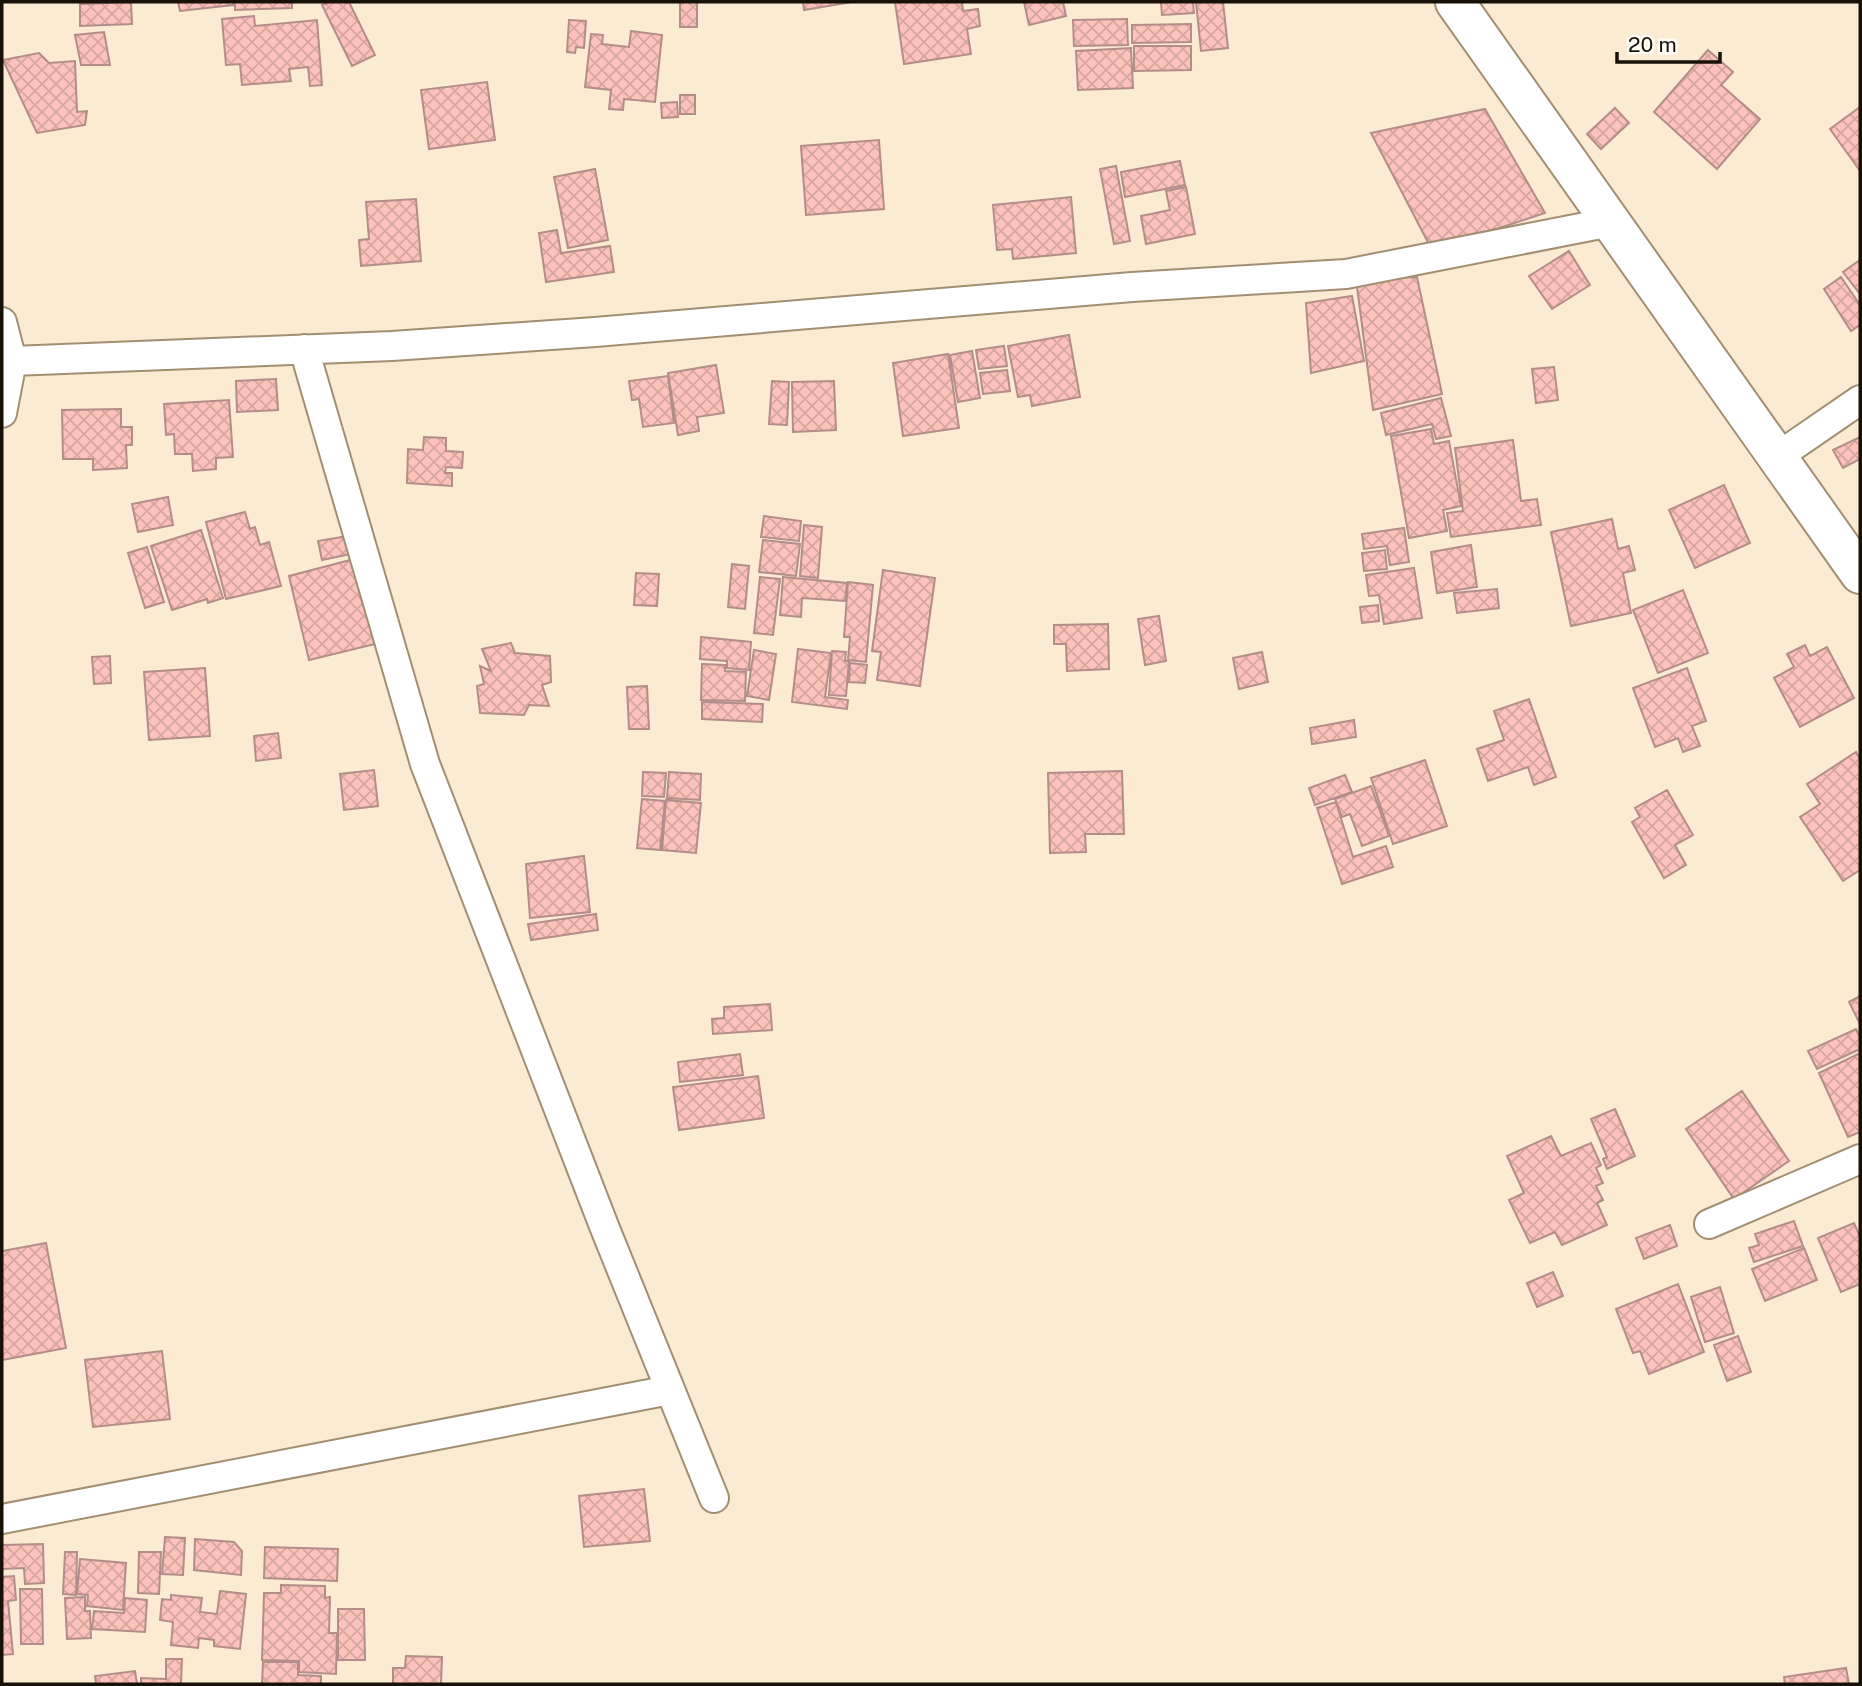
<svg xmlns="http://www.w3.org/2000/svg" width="1862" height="1686" viewBox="0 0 1862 1686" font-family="'Public Sans',sans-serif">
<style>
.building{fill:url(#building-cross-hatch);stroke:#b38d89;stroke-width:2}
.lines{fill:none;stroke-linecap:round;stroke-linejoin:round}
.street-casing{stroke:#a28f72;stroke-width:32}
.secondary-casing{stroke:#a28f72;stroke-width:42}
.street{stroke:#fff;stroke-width:28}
.secondary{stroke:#fff;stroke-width:38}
</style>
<defs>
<pattern id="building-cross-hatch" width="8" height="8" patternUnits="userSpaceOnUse" patternTransform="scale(1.75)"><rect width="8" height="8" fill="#fcc2bb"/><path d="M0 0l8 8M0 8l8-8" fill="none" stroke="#d7a69f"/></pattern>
</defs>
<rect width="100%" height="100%" fill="#fcebd3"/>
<path class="building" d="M 131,2 L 132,24 L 80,26 L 80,4 Z
M 178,2 L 233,2 L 233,5 L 180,11 Z
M 235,2 L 292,2 L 292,8 L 235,10 Z
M 329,2 L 349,2 L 375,55 L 352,66 L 322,5 Z
M 680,2 L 697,2 L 697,27 L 680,27 Z
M 803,2 L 852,2 L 804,10 Z
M 895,2 L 962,2 L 963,11 L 978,9 L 980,26 L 967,29 L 971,54 L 904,64 Z
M 1024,2 L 1063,2 L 1066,16 L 1029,25 Z
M 1161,2 L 1193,2 L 1194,13 L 1162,15 Z
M 1196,2 L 1223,2 L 1228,48 L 1201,51 Z
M 254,16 L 255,26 L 317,20 L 322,85 L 310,86 L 308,67 L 289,69 L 291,81 L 242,85 L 240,64 L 226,65 L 222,19 Z
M 1127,19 L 1128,45 L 1074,46 L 1073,20 Z
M 569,20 L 586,21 L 584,48 L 576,47 L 575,53 L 567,52 Z
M 1191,24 L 1191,42 L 1132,43 L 1132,25 Z
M 631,31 L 662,35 L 655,102 L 624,99 L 623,110 L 609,109 L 611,90 L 585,87 L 591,34 L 603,35 L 602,44 L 629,47 Z
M 104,32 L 110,65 L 81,65 L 75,35 Z
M 1134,46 L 1191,46 L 1191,70 L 1134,71 Z
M 1131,48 L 1133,88 L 1078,90 L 1076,51 Z
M 1708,50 L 1733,72 L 1721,85 L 1760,119 L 1717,169 L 1654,112 Z
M 39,53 L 49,63 L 75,61 L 77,112 L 87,111 L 85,125 L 37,133 L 3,60 Z
M 487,82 L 495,140 L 429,149 L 421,90 Z
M 680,95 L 695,95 L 695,114 L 680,114 Z
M 677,102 L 678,117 L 662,118 L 661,103 Z
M 1860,107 L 1860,171 L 1830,129 Z
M 1615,108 L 1629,123 L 1601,149 L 1587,134 Z
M 1485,109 L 1545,213 L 1432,250 L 1371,133 Z
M 879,140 L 884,209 L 806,215 L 801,146 Z
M 1180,161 L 1185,185 L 1125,197 L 1121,172 Z
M 1116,166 L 1130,241 L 1114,244 L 1100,169 Z
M 595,169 L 608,240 L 568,248 L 554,177 Z
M 1186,187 L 1195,234 L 1146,244 L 1141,216 L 1170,210 L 1166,191 Z
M 1071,197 L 1076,253 L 1013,259 L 1012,249 L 997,250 L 993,205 Z
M 416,199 L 421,261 L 361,266 L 359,240 L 369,239 L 366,202 Z
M 557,230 L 561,253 L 610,246 L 614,272 L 546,282 L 539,233 Z
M 1569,251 L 1590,285 L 1552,309 L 1529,276 Z
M 1860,260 L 1860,294 L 1843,272 Z
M 1417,277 L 1442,394 L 1373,410 L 1356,279 Z
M 1841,277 L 1860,305 L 1860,325 L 1851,331 L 1824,289 Z
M 1352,296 L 1364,361 L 1311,373 L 1306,303 Z
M 1069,335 L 1080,397 L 1032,406 L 1030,395 L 1018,397 L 1008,346 Z
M 1004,346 L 1007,366 L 979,369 L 976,350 Z
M 972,351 L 980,398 L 958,402 L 950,355 Z
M 948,354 L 959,428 L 903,436 L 893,363 Z
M 716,365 L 724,413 L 697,417 L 699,431 L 678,435 L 668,373 Z
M 1554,367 L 1558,400 L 1536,403 L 1532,369 Z
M 1007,370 L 1010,391 L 983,394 L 980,373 Z
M 668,376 L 674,423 L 643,427 L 639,399 L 632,400 L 629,381 Z
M 276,379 L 278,410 L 237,412 L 236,381 Z
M 772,381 L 789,382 L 787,425 L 769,424 Z
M 834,381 L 836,430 L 793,432 L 792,382 Z
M 1441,398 L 1451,436 L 1436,439 L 1432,424 L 1386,435 L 1381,413 Z
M 229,400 L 233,457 L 216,458 L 216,469 L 193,471 L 192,454 L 175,454 L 174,434 L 166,435 L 164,404 Z
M 121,409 L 121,427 L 132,427 L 132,445 L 126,445 L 127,468 L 93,470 L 93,459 L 63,459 L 62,410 Z
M 1431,429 L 1434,444 L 1449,441 L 1461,506 L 1443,510 L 1447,531 L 1409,538 L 1391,436 Z
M 424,437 L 446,438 L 446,451 L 463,452 L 462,468 L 446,467 L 445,473 L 452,473 L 452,486 L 407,483 L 408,449 L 423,450 Z
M 1860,437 L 1860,459 L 1843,468 L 1833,450 Z
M 1513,440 L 1521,501 L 1537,499 L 1541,525 L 1451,537 L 1447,513 L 1463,511 L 1455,448 Z
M 1724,485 L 1750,543 L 1695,568 L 1669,510 Z
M 168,497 L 173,525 L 138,532 L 132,504 Z
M 245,512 L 250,529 L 255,527 L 260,545 L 269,542 L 281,586 L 226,599 L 206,522 Z
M 764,516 L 801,521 L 799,541 L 761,537 Z
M 1612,519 L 1618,549 L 1629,546 L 1635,570 L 1623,573 L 1631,613 L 1571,626 L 1551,532 Z
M 804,525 L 822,527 L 818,578 L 800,576 Z
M 1404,528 L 1409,562 L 1390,565 L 1387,546 L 1364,549 L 1362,534 Z
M 201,530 L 223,598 L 208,603 L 207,599 L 172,610 L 151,546 Z
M 348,536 L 351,554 L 322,560 L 318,541 Z
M 763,540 L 800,544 L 796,576 L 759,572 Z
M 1471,545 L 1477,587 L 1437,593 L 1431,552 Z
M 147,547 L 164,602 L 145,608 L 128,553 Z
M 1385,550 L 1387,569 L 1364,571 L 1362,553 Z
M 354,559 L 375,644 L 309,660 L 289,576 Z
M 732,564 L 749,566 L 745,609 L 728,607 Z
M 1414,568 L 1422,618 L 1384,624 L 1379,595 L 1369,596 L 1366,575 Z
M 883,570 L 935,578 L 920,686 L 877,680 L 881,652 L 872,651 Z
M 636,573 L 659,574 L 657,606 L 634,605 Z
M 760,577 L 780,579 L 773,635 L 754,633 Z
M 783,577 L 847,583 L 845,601 L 802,598 L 801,617 L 780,615 Z
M 848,582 L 873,585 L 866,662 L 848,660 L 850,637 L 844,637 Z
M 1497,589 L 1499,608 L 1457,613 L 1454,593 Z
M 1683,590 L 1708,653 L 1658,673 L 1633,610 Z
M 1378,605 L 1379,621 L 1362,623 L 1360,607 Z
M 1159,616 L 1166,661 L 1145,665 L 1138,619 Z
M 1108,624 L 1109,669 L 1067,671 L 1066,644 L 1054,644 L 1054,625 Z
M 701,637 L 751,642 L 749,670 L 727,668 L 727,661 L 700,659 Z
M 511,643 L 515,653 L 550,656 L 551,682 L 542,685 L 549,706 L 529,705 L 524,715 L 480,713 L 477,686 L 484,684 L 480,666 L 491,671 L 482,649 Z
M 1805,645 L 1810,656 L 1827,647 L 1854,698 L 1800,727 L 1774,678 L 1794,667 L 1787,654 Z
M 798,649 L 831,653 L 825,697 L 848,700 L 847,709 L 792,702 Z
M 754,650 L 776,654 L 769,700 L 747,696 Z
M 832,651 L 846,652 L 845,661 L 849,661 L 846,696 L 829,695 Z
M 1262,652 L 1268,682 L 1239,689 L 1233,658 Z
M 110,656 L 111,683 L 94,684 L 92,657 Z
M 850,663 L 867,665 L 865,683 L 849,682 Z
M 702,664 L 725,665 L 725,671 L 746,672 L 745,701 L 701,700 Z
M 205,668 L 210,736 L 149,740 L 144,672 Z
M 1687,668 L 1706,721 L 1692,726 L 1700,746 L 1683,752 L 1678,738 L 1655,747 L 1633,688 Z
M 647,686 L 649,729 L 629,729 L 627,687 Z
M 1529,699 L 1556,777 L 1534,785 L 1528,767 L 1488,781 L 1477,749 L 1504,740 L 1494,711 Z
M 702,702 L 763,704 L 762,722 L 702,719 Z
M 1354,720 L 1356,737 L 1312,744 L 1310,728 Z
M 278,733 L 281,758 L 256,761 L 254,736 Z
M 1856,752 L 1860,759 L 1860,870 L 1843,881 L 1800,817 L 1820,804 L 1807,784 Z
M 1425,760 L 1447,826 L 1393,844 L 1371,778 Z
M 374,770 L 378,806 L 344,810 L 340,774 Z
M 1122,771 L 1124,834 L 1085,834 L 1086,852 L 1050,853 L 1048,773 Z
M 643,772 L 666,773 L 664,797 L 642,796 Z
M 669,772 L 701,774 L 700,800 L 667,798 Z
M 1345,775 L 1352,792 L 1315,805 L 1309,788 Z
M 1371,786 L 1389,836 L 1362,846 L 1350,814 L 1342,817 L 1335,799 Z
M 1667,790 L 1693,835 L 1675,845 L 1686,865 L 1664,878 L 1632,822 L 1640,817 L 1635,808 Z
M 642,799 L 665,801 L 660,850 L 637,848 Z
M 666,800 L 701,803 L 696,853 L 662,850 Z
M 1336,802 L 1353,857 L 1386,846 L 1393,867 L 1342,884 L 1317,808 Z
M 584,856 L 590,912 L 530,918 L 526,864 Z
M 596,914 L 598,930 L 531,940 L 528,924 Z
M 1860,996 L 1860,1024 L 1849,1002 Z
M 770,1004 L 772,1030 L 713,1034 L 712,1019 L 724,1018 L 724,1007 Z
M 1856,1029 L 1860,1038 L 1860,1049 L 1817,1069 L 1808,1051 Z
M 1860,1053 L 1860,1132 L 1848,1137 L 1819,1073 Z
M 740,1054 L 743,1075 L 680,1082 L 678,1062 Z
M 758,1076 L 764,1118 L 679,1130 L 673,1087 Z
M 1742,1091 L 1789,1161 L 1734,1199 L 1686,1129 Z
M 1615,1109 L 1635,1156 L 1607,1169 L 1603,1159 L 1607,1157 L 1591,1119 Z
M 1551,1136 L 1561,1156 L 1591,1143 L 1601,1165 L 1596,1168 L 1603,1183 L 1596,1186 L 1603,1200 L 1597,1203 L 1607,1225 L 1562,1245 L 1555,1232 L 1530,1243 L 1509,1200 L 1524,1193 L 1507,1156 Z
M 1794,1221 L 1803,1246 L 1754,1262 L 1749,1248 L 1759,1245 L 1755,1234 Z
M 1854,1223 L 1860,1237 L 1860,1284 L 1841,1292 L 1818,1238 Z
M 1670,1225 L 1677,1246 L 1644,1259 L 1636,1238 Z
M 46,1243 L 66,1348 L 2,1360 L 2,1251 Z
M 1804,1248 L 1817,1280 L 1765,1301 L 1752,1269 Z
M 1553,1272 L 1563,1296 L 1537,1307 L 1527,1283 Z
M 1678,1284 L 1704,1352 L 1649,1374 L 1640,1351 L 1633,1353 L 1616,1309 Z
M 1720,1287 L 1734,1333 L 1705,1342 L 1691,1297 Z
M 1738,1336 L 1751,1372 L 1727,1381 L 1714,1345 Z
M 162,1351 L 170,1419 L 93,1427 L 85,1360 Z
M 644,1489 L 650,1541 L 584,1547 L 579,1496 Z
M 165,1537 L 185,1538 L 183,1575 L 162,1574 Z
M 195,1539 L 234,1542 L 242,1551 L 241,1575 L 194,1570 Z
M 43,1544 L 44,1583 L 25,1584 L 24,1568 L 2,1569 L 2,1545 Z
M 265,1547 L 338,1549 L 337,1581 L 264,1578 Z
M 65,1552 L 77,1552 L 76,1595 L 63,1594 Z
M 139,1552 L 161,1552 L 159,1594 L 138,1593 Z
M 80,1559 L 126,1563 L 123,1610 L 87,1606 L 88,1595 L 77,1594 Z
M 14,1576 L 16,1600 L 8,1601 L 13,1654 L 2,1655 L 2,1577 Z
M 281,1585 L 325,1586 L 325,1598 L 330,1597 L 329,1633 L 337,1633 L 336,1674 L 299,1672 L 299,1661 L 262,1660 L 264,1593 L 281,1593 Z
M 20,1589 L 42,1589 L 43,1644 L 21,1644 Z
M 220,1591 L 246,1594 L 240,1649 L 214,1646 L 214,1640 L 199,1638 L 198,1648 L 171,1645 L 173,1622 L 160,1620 L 162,1599 L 171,1600 L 171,1595 L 202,1598 L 200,1612 L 217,1614 Z
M 85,1597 L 85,1611 L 90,1611 L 91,1638 L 67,1639 L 65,1598 Z
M 125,1598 L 147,1600 L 145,1632 L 92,1629 L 94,1611 L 124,1613 Z
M 338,1609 L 364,1609 L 365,1660 L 338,1660 Z
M 406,1656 L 442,1657 L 441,1684 L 393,1684 L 393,1668 L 405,1668 Z
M 166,1659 L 182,1659 L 181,1684 L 141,1684 L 141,1678 L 166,1679 Z
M 263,1662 L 298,1662 L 298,1675 L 321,1676 L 321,1684 L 262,1684 Z
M 1846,1668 L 1849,1684 L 1785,1684 L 1784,1677 Z
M 135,1671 L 137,1684 L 96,1684 L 95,1676 Z"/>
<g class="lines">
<g class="street-casing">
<path id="street" d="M 2,322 L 12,361 L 2,413
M 304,349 L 425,764 L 604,1226 L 714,1498
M 12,361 L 392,346 L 595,332 L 1132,287 L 1346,274 L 1611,222
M 1777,457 L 1860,400
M 1709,1224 L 1860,1159
M 2,1519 L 670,1390"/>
</g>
<g class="secondary-casing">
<path id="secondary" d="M 1455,2 L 1860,574"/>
</g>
<use href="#street" class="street"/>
<use href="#secondary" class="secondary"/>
</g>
<rect width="1862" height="1686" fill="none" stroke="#181107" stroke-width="7"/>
<path d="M1617 52v10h103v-10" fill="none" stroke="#181107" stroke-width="3.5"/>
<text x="1628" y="52" font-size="21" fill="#181107" stroke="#fffbf5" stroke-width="5" paint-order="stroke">20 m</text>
</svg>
